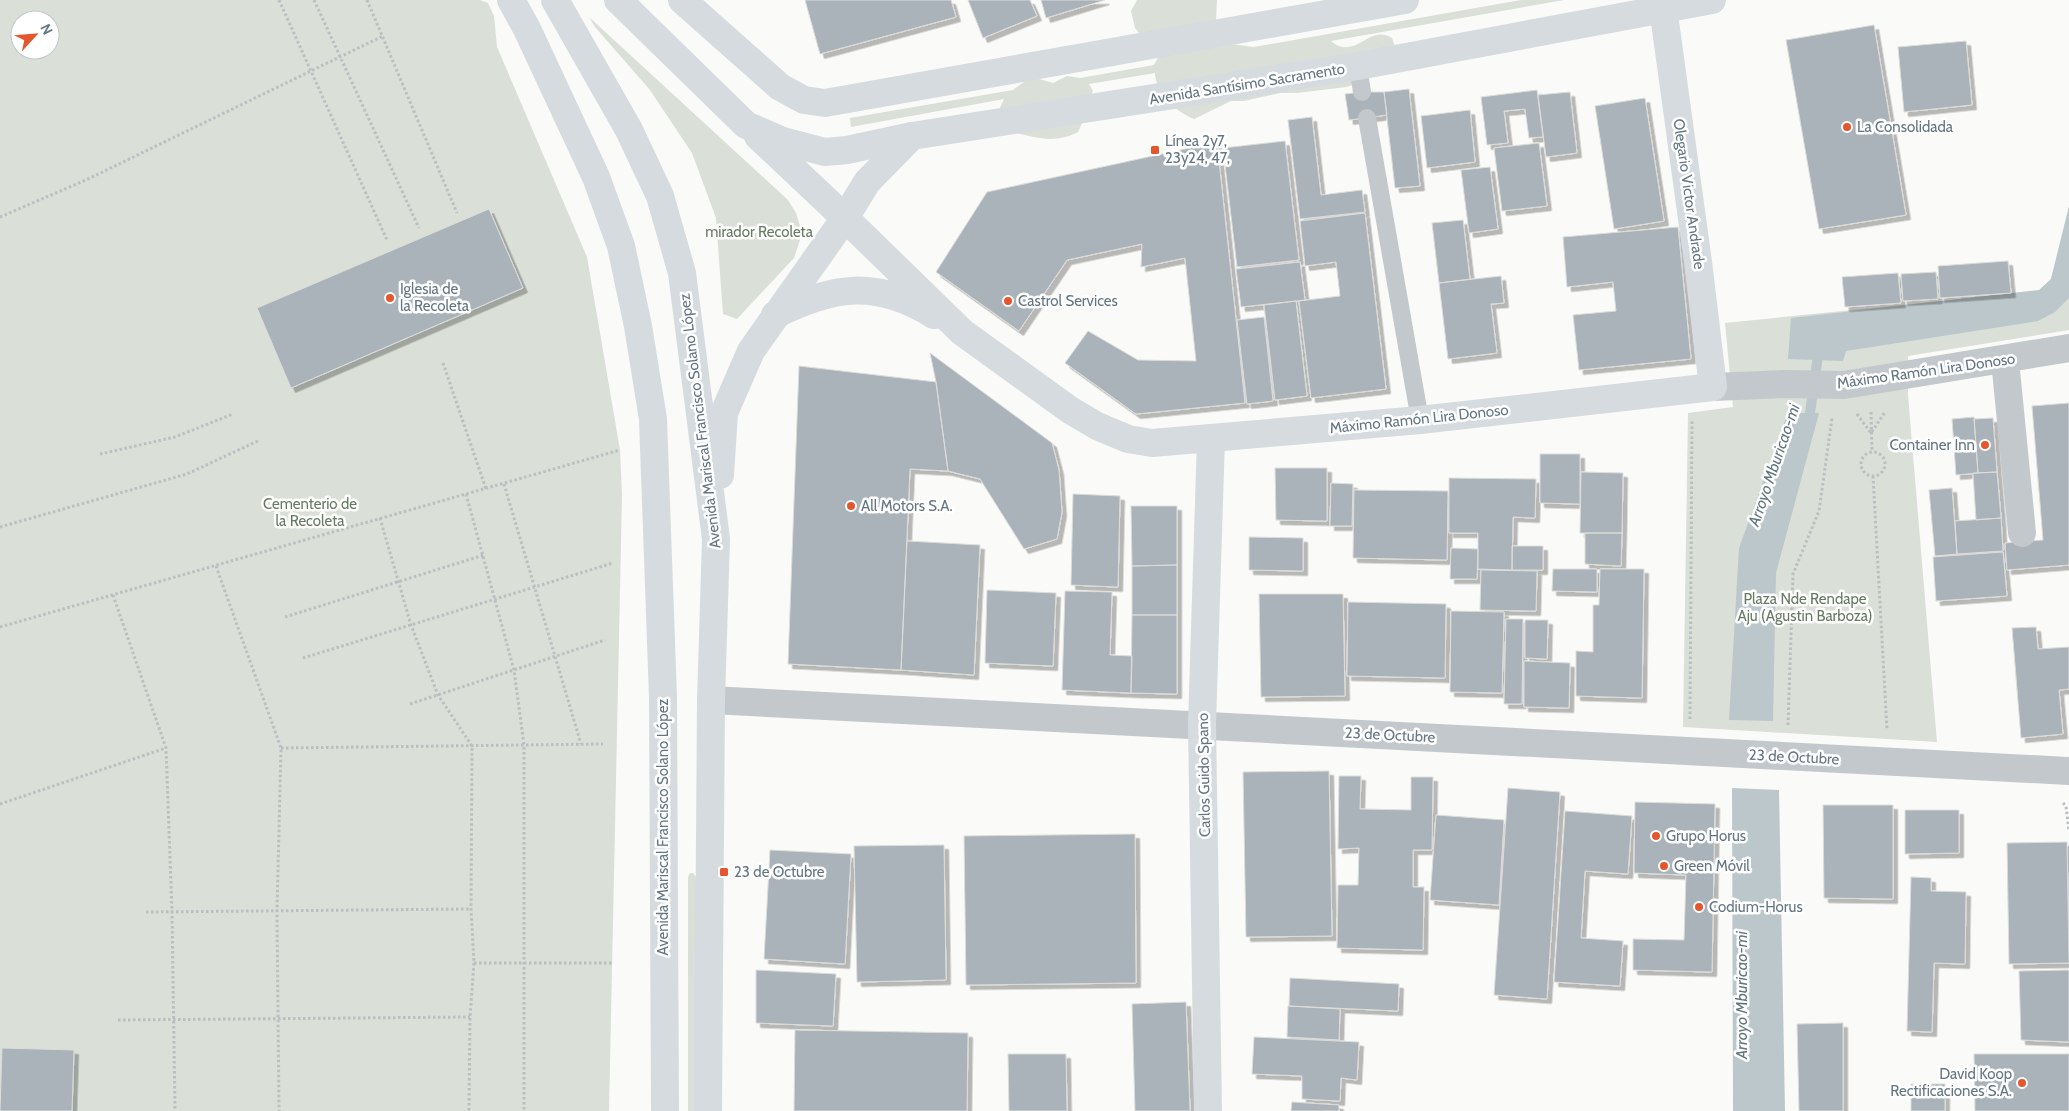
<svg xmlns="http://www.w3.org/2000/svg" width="2069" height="1111" viewBox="0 0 2069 1111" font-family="Cabin,sans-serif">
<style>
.green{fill:#dadfd7;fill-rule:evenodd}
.water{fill:#bbc7cb}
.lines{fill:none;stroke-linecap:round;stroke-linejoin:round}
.stream{stroke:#bbc7cb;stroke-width:10}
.building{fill:#aab3b9;stroke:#dcdcda;filter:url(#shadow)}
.path{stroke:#bbbfc2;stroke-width:3;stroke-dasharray:2.5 2.5;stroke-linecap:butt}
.lane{stroke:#c3c8cc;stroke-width:18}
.street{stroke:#c3c8cc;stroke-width:28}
.secondary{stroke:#d6dbdf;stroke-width:28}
.primary{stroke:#d6dbdf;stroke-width:28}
.highway{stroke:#d6dbdf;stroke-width:28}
.poi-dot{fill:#e4572e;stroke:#fff;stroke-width:2}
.labels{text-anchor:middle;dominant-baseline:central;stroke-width:5;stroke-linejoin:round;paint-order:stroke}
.street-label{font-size:15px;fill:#657683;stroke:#fff}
.poi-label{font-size:15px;fill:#657683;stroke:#fff;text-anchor:start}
.park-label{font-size:15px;fill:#687a64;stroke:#fff}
.water-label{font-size:16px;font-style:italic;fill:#60757c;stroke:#fff}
</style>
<defs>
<filter id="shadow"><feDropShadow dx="4.5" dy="4.5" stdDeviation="0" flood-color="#0004"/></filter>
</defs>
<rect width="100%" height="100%" fill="#fafaf8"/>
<path class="green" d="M 0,0 L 480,0 L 488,3 L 494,16 L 497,47 L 587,257 L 620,450 L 622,495 L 609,1111 L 0,1111 ZM 20,20 L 50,20 L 50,50 L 20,50 Z
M 1137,0 L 1217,0 L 1216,20 L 1224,43 L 1254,47 L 1521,0 L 1564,0 L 1331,41 C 1355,62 1369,23 1392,38 L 1395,47 L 1363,82 L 1346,87 L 1297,93 L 1280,93 L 1244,101 L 1231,101 L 1194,119 C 1175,111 1156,94 1155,73 L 1089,84 L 1093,91 L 1088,101 L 1085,116 L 1078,132 C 1051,146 1032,135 1005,131 L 997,114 L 1004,99 L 851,127 L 850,118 L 1013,90 L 1028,79 L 1039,79 L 1053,83 L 1067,76 L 1080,78 L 1154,65 L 1161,52 L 1148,35 L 1139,33 L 1135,28 L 1131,11 Z
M 589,17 L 788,200 L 796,213 L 800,226 L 800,240 L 794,258 L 737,319 L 723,314 L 716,218 L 692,153 L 650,90 L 595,27 Z
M 2069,237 L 2069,330 L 1908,356 L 1908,395 L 1937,742 L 1683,727 L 1688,413 L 1733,407 L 1725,323 L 2039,291 L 2051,279 L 2061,240 Z
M 690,873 L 693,873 L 696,877 L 697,1111 L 688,1111 L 688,877 Z"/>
<path class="water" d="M 2069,206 L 2069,298 L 2055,312 L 2038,321 L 1846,351 L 1843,361 L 1788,359 L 1791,318 L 2039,290 L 2051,279 Z
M 1788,413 L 1819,413 L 1776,573 L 1773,721 L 1729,720 L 1739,548 Z
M 1732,788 L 1779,790 L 1785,1111 L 1733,1111 Z"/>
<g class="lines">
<path class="stream" d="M 1806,425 L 1810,413 L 1819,348"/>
</g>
<path class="building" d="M 805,0 L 951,0 L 956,17 L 820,54 Z
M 968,0 L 1030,0 L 1037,16 L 983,38 Z
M 1041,0 L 1105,0 L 1046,18 Z
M 1874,25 L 1906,215 L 1819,229 L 1786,40 Z
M 1966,41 L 1972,105 L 1904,112 L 1898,47 Z
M 1409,89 L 1420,186 L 1395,188 L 1384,92 Z
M 1537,90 L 1543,137 L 1529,138 L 1525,109 L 1504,111 L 1508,143 L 1487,145 L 1481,97 Z
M 1362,92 L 1384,92 L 1387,115 L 1349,120 L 1345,94 Z
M 1570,92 L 1577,153 L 1546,157 L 1538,95 Z
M 1645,98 L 1664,221 L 1614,229 L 1595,106 Z
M 1470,110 L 1475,162 L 1427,168 L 1421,116 Z
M 1312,117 L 1321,195 L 1362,190 L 1365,212 L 1300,219 L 1288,120 Z
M 1285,141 L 1299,260 L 1237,267 L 1223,148 Z
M 1217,142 L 1245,403 L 1136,414 L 1065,363 L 1088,331 L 1138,360 L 1196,361 L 1185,258 L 1141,267 L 1142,244 L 1067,260 L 1019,331 L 936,272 L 987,192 Z
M 1539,143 L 1547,206 L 1502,211 L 1494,148 Z
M 1490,167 L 1498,229 L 1469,233 L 1461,170 Z
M 489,209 L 523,288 L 291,388 L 257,308 Z
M 1365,213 L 1386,389 L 1311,398 L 1299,301 L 1340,296 L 1336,262 L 1305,266 L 1300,221 Z
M 1463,220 L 1470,279 L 1439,283 L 1432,223 Z
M 1678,227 L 1691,359 L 1579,370 L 1573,315 L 1616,311 L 1613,282 L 1567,287 L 1563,237 Z
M 2008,261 L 2011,293 L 1940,298 L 1938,266 Z
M 1300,262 L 1305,300 L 1241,307 L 1236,269 Z
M 1936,272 L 1938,299 L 1903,301 L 1901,274 Z
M 1898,273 L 1901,303 L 1845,307 L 1842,277 Z
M 1501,276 L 1504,303 L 1491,304 L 1497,353 L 1448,359 L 1439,283 Z
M 1296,301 L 1307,396 L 1275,400 L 1264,305 Z
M 1264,317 L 1273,401 L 1247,404 L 1237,320 Z
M 930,353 L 1052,443 L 1059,470 L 1062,512 L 1057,539 L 1024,549 L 980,479 L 948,471 L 936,382 Z
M 799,366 L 936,382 L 948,471 L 910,469 L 901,670 L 788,664 Z
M 2069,403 L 2069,565 L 2007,570 L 2005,543 L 2043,540 L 2032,406 Z
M 1974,417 L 1978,473 L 1956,475 L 1952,419 Z
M 1993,418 L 1997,472 L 1978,473 L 1974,419 Z
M 1540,454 L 1580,454 L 1580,504 L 1540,503 Z
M 1275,468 L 1327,468 L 1327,521 L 1276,520 Z
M 1581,472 L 1623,473 L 1622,533 L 1580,533 Z
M 1997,472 L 2001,518 L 1976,520 L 1973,473 Z
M 1449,478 L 1536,479 L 1535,518 L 1513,517 L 1512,570 L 1478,569 L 1478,533 L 1449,533 Z
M 1331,483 L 1353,484 L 1352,526 L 1330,526 Z
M 1952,488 L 1957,554 L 1935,556 L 1929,490 Z
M 1354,490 L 1448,491 L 1447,560 L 1353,558 Z
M 1073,494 L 1120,496 L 1118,587 L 1071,585 Z
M 1131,506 L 1177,506 L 1177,565 L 1132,566 Z
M 2001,518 L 2003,551 L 1957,554 L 1955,521 Z
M 1585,533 L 1622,533 L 1621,566 L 1585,564 Z
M 1249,537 L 1303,538 L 1303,571 L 1249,570 Z
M 907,541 L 980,545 L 974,675 L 901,670 Z
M 1512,546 L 1543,546 L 1543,570 L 1512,570 Z
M 1451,548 L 1478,549 L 1477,579 L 1450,579 Z
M 2003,552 L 2007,596 L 1936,601 L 1933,557 Z
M 1177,565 L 1177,615 L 1132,615 L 1132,566 Z
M 1553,569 L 1597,569 L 1597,592 L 1552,591 Z
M 1600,569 L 1644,569 L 1642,698 L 1576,696 L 1576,651 L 1593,652 L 1593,605 L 1599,605 Z
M 1481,570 L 1537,571 L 1536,611 L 1480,610 Z
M 987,590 L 1056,593 L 1053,666 L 985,663 Z
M 1065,591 L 1112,592 L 1110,655 L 1132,656 L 1131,693 L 1062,690 Z
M 1259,594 L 1343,594 L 1345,696 L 1261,697 Z
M 1348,602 L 1446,604 L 1445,678 L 1347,676 Z
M 1451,611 L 1504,612 L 1502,693 L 1450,692 Z
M 1132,615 L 1177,615 L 1177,694 L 1131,693 Z
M 1506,619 L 1523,619 L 1522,704 L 1504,704 Z
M 1525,620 L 1548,620 L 1547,659 L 1525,658 Z
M 2036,627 L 2038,649 L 2069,647 L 2069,689 L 2059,690 L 2063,734 L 2021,738 L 2012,628 Z
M 1524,661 L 1570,663 L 1569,708 L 1524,707 Z
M 1329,771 L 1332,936 L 1246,937 L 1243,772 Z
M 1339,776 L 1361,776 L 1360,809 L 1411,810 L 1411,777 L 1433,777 L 1432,850 L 1413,850 L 1413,887 L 1424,887 L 1423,950 L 1337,948 L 1338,885 L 1358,885 L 1359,848 L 1338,849 Z
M 1508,788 L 1560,792 L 1547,999 L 1494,995 Z
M 1635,802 L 1715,804 L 1712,972 L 1633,970 L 1633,939 L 1684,940 L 1686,875 L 1634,873 Z
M 1823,805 L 1893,805 L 1893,899 L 1824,898 Z
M 1905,810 L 1959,810 L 1959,853 L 1905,854 Z
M 1565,811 L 1632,816 L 1628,874 L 1585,871 L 1581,938 L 1623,941 L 1620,986 L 1554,982 Z
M 1436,815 L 1504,820 L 1499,905 L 1430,900 Z
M 1135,834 L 1136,983 L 966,985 L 964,836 Z
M 2067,842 L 2069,963 L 2009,964 L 2007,843 Z
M 944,845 L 946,980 L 857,982 L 854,846 Z
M 770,850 L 851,854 L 845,964 L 764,959 Z
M 1911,877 L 1931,878 L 1931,891 L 1966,892 L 1965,964 L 1934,963 L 1932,1032 L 1907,1031 Z
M 756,970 L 836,974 L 833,1026 L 756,1023 Z
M 2069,970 L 2069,1042 L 2021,1040 L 2019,971 Z
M 1290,978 L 1399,984 L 1398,1011 L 1289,1006 Z
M 1186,1002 L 1190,1111 L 1135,1111 L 1132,1004 Z
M 1288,1006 L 1340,1009 L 1339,1040 L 1287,1037 Z
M 1843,1023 L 1843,1111 L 1799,1111 L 1797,1024 Z
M 795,1030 L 968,1033 L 967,1111 L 794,1111 Z
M 1254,1037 L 1359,1042 L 1357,1080 L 1341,1078 L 1340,1101 L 1302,1099 L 1302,1076 L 1252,1074 Z
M 2,1048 L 74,1050 L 72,1111 L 0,1111 Z
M 1008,1054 L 1066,1054 L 1067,1111 L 1009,1111 Z
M 1974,1054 L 2069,1054 L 2069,1111 L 1975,1111 Z
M 1911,1084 L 1945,1084 L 1945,1111 L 1911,1111 Z
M 1292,1102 L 1339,1105 L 1339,1111 L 1291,1111 Z"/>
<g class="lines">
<path class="path" d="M 279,0 L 387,240
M 314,0 L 419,228
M 367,0 L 457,213
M 0,217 L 86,180 L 383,36
M 443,363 L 486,489
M 1871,412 L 1872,452
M 1857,414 L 1871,433 L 1885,412
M1861 464a12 12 0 1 1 24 0a12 12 0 1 1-24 0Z
M 100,454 L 175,437 L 233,414
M 1873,476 L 1887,730
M 504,484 L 581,744
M 466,494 L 514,670 L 524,745 L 524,1111
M 380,518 L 411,625 L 438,695 L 472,746 L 471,909 L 474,963 L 470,1017 L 469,1111
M 0,527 L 187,474 L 260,440
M 216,566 L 281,748 L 277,911 L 279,1111
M 113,595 L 166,748 L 172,912 L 175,1111
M 285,617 L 484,555
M 0,627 L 620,450
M 303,658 L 613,563
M 410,704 L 605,640
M 1690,719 L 1692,421
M 1788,725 L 1793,574 L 1819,511 L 1832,418
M 281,748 L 603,744
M 2063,803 L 2066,806 L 2069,831
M 0,804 L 166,748
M 146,912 L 471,909
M 474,963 L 613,963
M 118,1020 L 470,1017"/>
<path class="lane" d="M 1358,66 L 1362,92
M 1367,118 L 1420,420"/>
<path class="street" d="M 2005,360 L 2022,533
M 1713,387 L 1785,384 L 1844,385 L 2069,348
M 711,700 L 2069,771"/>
<path class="secondary" d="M 845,218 L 962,332 L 1070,410 L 1097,426 L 1128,439 L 1152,443 L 1211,438 L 1420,420 L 1713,387 L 1698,262 L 1662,0
M 775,315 C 833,286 876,279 934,315
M 1208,1111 L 1202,725 L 1211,438"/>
<path class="primary" d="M 618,0 L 746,125 L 783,141 L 825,152 L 847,150 L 912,136 L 1358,66 L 1712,0
M 682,0 L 780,87 L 804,100 L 825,103 L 1405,0
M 758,136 L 845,218"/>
<path class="highway" d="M 511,0 L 527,29 L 596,177 L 621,246 L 638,326 L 653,419 L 663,697 L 665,1111
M 555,0 L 629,130 L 660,196 L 682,273 L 716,539 L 711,700 L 708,1111
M 720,475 L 724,413 L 751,351 L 845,218 L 867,182 L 912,136"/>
</g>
<g class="poi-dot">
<circle cx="1847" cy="127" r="5"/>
<rect x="1150" y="145" width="10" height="10" rx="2.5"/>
<circle cx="390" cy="298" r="5"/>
<circle cx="1008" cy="301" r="5"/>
<circle cx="1985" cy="445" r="5"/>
<circle cx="851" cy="506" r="5"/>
<circle cx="1656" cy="836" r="5"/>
<circle cx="1664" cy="866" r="5"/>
<rect x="719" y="867" width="10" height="10" rx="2.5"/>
<circle cx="1699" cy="907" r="5"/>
<circle cx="2022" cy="1083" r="5"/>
</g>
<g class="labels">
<g class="street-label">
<text transform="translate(1247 84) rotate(-9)">Avenida Santísimo Sacramento</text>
<text transform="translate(1689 194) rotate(82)">Olegario Victor Andrade</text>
<text transform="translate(1926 371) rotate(-8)">Máximo Ramón Lira Donoso</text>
<text transform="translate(1419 419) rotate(-6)">Máximo Ramón Lira Donoso</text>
<text transform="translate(700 421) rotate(-97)">Avenida Mariscal Francisco Solano López</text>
<text transform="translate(1390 735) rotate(3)">23 de Octubre</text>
<text transform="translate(1794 757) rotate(3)">23 de Octubre</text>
<text transform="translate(1204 775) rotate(-91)">Carlos Guido Spano</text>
<text transform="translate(663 827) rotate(-90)">Avenida Mariscal Francisco Solano López</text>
</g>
<g class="poi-label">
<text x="1857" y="127">La Consolidada</text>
<text x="1165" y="141">Línea 2y7,<tspan x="1165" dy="17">23y24, 47,</tspan></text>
<text x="400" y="289">Iglesia de<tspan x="400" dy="17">la Recoleta</tspan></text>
<text x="1018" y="301">Castrol Services</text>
<text x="1975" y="445" text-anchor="end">Container Inn</text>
<text x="861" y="506">All Motors S.A.</text>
<text x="1666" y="836">Grupo Horus</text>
<text x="1674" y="866">Green Móvil</text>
<text x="734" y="872">23 de Octubre</text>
<text x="1709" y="907">Codium-Horus</text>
<text x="2012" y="1074" text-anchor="end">David Koop<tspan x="2012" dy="17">Rectificaciones S.A.</tspan></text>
</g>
<g class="park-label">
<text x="759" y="232">mirador Recoleta</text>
<text x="310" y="504">Cementerio de<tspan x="310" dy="17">la Recoleta</tspan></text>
<text x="1805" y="599">Plaza Nde Rendape<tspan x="1805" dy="17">Aju (Agustin Barboza)</tspan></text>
</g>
<g class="water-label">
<text transform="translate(1774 465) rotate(-71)">Arroyo Mburicao-mi</text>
<text transform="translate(1741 995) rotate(-90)">Arroyo Mburicao-mi</text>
</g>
</g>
<g transform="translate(35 35) rotate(64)"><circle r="24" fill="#ffffff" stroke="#c1c8cd"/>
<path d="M0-4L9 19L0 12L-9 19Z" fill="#e4572e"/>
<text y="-8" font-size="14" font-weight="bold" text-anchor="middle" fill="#657683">N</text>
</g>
</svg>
